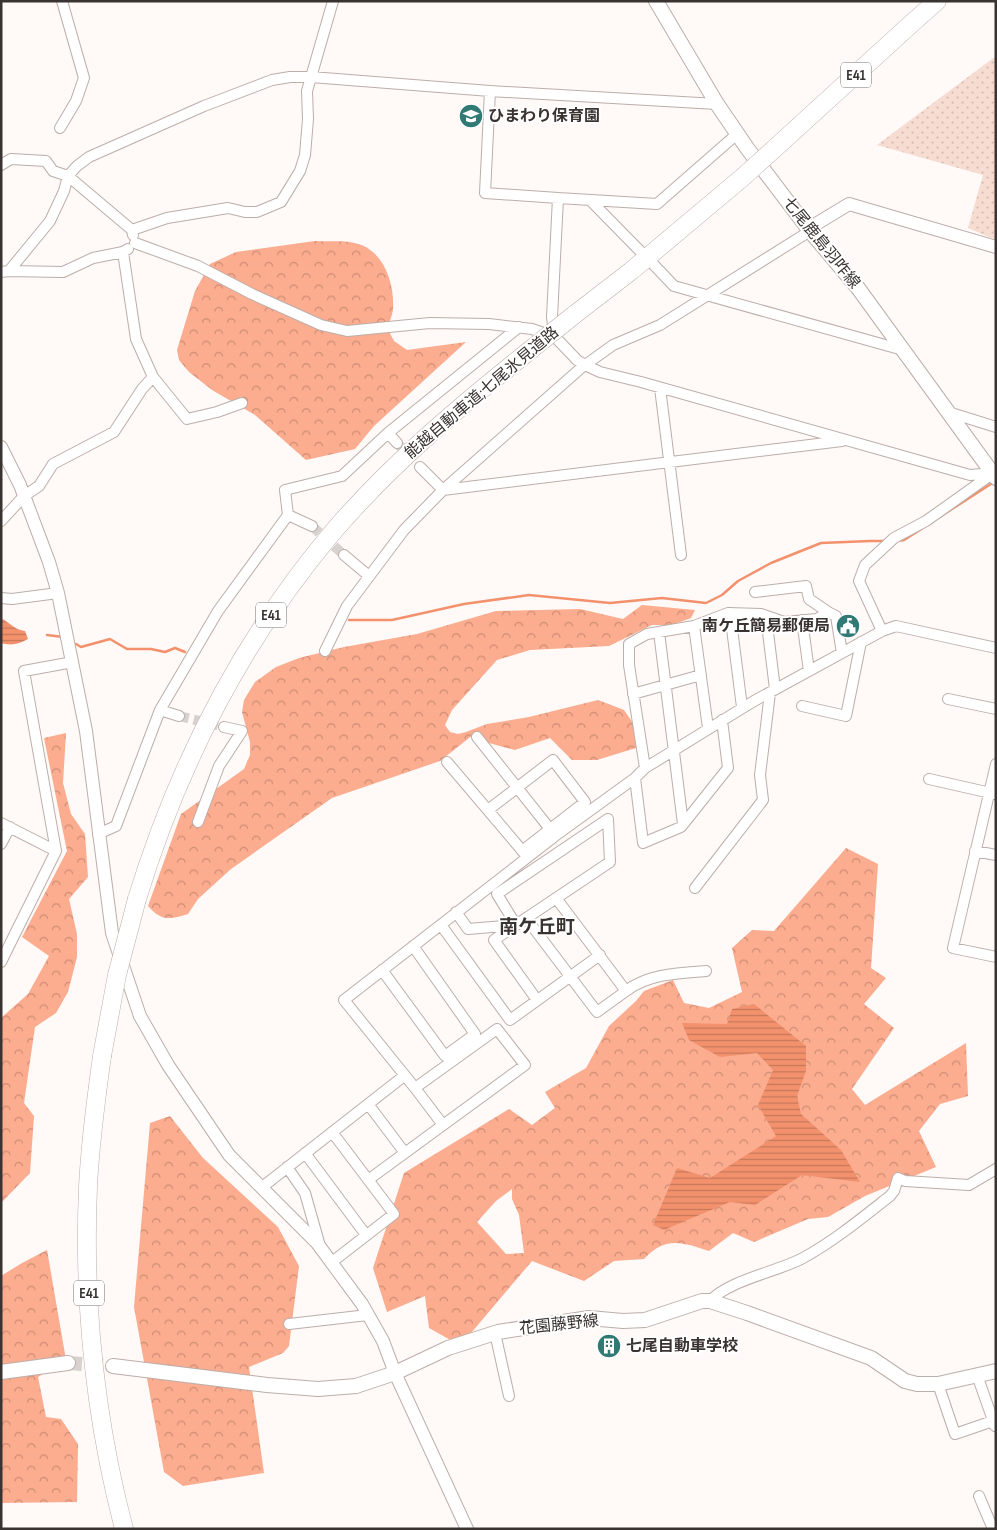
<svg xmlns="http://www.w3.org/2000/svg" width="997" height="1530" viewBox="0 0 997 1530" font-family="'Sofia Sans Condensed','Noto Sans JP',sans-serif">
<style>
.grass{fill:url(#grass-dots)}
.forest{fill:url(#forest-crowns);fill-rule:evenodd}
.water{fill:url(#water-rules)}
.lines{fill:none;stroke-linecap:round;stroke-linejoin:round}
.stream{stroke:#f3916d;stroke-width:2.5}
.minor-tunnel{stroke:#d7d1cf;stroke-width:10;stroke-dasharray:10 5;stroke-linecap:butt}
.secondary-tunnel{stroke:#d7d1cf;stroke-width:14;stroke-dasharray:14 7;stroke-linecap:butt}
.minor-casing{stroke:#bcaea9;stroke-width:12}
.tertiary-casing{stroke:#bcaea9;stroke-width:14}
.secondary-casing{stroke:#bcaea9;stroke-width:16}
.motorway-casing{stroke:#bcaea9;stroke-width:19}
.minor{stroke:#fff;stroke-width:10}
.tertiary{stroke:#fff;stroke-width:12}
.secondary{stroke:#fff;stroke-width:14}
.motorway{stroke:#fff;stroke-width:18}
.motorway-bridge-casing{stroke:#bcaea9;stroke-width:19;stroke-linecap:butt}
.motorway-bridge{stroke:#fff;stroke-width:18}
.labels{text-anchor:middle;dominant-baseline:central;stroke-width:4;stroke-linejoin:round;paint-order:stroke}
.shield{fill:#fff;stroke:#74706f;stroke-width:1}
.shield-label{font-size:15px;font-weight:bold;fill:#393331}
.poi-label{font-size:16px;font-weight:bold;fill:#393331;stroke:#fff;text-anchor:start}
.street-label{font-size:16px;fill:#393331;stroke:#fff}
.quarter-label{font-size:19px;font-weight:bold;fill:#393331;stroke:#fff}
</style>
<defs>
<pattern id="grass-dots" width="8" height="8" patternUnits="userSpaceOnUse" patternTransform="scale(1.25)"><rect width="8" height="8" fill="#f7dcd2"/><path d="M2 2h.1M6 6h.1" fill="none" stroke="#d4bdb5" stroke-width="1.8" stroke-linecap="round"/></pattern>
<pattern id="forest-crowns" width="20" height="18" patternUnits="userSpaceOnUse" patternTransform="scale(1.25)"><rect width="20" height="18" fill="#fcac8f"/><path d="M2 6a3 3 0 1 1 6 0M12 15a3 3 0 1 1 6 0" fill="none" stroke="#cd8d75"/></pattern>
<pattern id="water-rules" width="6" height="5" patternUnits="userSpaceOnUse" patternTransform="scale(1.25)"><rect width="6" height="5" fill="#f3916d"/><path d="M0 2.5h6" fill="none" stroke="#c6775a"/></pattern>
</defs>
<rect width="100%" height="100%" fill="#fff9f7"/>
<path class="grass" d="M 996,56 L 996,240 L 968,228 L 983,175 L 877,145 Z"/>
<path class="forest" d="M 315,241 C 327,242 342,240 354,243 C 383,248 395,283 393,310 C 392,316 389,323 387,328 L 394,341 L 407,350 L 466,342 L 374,426 L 355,449 L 306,460 L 255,415 L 212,390 L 189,372 L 179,360 L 177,350 L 195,291 L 210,264 L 236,252 Z
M 642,605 L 695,610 L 691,618 L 672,625 L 652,625 L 609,646 L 530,650 L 497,660 L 452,710 L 445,725 L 450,732 L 458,734 L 466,732 L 487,724 L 529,717 L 598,700 L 624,710 L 640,733 L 639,747 L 597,760 L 572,760 L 550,738 L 515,750 L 489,743 L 474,734 L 440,761 L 332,798 L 231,869 L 198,899 L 188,914 C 169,920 161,921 148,906 L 181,814 L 244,769 L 250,755 L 250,742 L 242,712 L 244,700 L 255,682 L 276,667 L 299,658 L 344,647 L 417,634 L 496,611 L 580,609 L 623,619 Z
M 66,733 L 63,783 L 71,814 L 85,834 L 88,877 L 69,899 L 77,934 L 77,957 L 68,992 L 56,1013 L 35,1027 L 24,1103 L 34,1116 L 30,1173 L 1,1203 L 1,1018 L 28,994 L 49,956 L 22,937 L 67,851 L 44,738 Z
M 846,848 L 878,864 L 871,968 L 886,978 L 864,1004 L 894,1028 L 852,1089 L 865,1105 L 966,1043 L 968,1096 L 940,1104 L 919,1131 L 936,1167 L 865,1196 L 828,1217 L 808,1219 L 754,1242 L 733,1233 L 709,1251 C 682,1242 665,1236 644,1259 L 614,1261 L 584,1281 L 532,1261 L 471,1333 L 454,1342 L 429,1328 L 425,1296 L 387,1312 L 373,1268 L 404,1173 L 509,1109 L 532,1125 L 555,1108 L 545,1092 L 586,1068 L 609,1026 L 636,1001 L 644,991 L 673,980 L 684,1003 L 709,1008 L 742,992 L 732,948 L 752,930 L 774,931 ZM 512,1189 L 512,1199 L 519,1215 L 524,1253 L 506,1254 L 477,1222 L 496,1201 Z
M 170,1116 L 203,1158 L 278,1227 L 299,1266 L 289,1346 L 283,1353 L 249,1367 L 264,1473 L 183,1486 L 164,1472 L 134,1307 L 150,1123 Z
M 47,1250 L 66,1360 L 38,1377 L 46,1417 L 61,1419 L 78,1444 L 77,1502 L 1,1503 L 1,1276 L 22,1263 Z"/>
<path class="water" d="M 1,618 C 10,623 15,630 25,631 L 28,639 C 19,644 12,646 1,643 Z
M 754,1004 L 806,1046 L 806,1071 L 797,1096 L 801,1114 L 841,1150 L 860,1182 L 802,1175 L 755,1205 L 730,1202 L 664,1230 L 653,1225 L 677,1168 L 710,1178 L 776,1136 L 758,1105 L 773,1070 L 757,1053 L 720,1057 L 689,1040 L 682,1023 L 727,1024 L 732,1009 Z"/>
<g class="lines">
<path class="stream" d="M 938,518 L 994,482
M 897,541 L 904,540 L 923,528
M 349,620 L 392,620 L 464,604 L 529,595 L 610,603 L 662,598 L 706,603 L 722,595 L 738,581 L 771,563 L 821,543 L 870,541 L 886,541
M 47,635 L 63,637
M 76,644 L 81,647 L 110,639 L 127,649 L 151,649 L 165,652 L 175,648 L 185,652"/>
<path class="minor-tunnel" d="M 397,443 L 420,467
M 312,526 L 344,555
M 179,716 L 224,727"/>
<path class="secondary-tunnel" d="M 68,1363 L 113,1366"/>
<g class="minor-casing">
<path id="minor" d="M 490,91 L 485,193 L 558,198 L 552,317 L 554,333
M 60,128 L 76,101 L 84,78 L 62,1
M 1,165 L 11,159 L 46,161 L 53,171 L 68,176 L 132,230 L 133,235
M 558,198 L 657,204 L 737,134
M 590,200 L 640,251
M 132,230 L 167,218 L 228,208 L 245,212 L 257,212 L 281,202 L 300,171 L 305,155 L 308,119 L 307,91 L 333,1
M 135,243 L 198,266 L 252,294 L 321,325 L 347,331 L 430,323 L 489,324 L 532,329 L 555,337 L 577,360 L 585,365 L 600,372 L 641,382 L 970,475 L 993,473
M 123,252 L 136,339 L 153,377 L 187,419 L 217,412 L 242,403
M 653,264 L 674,286 L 903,350
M 9,271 L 50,221 L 64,191 L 68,176 L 77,166 L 89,157 L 204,106 L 272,80 L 290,77 L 311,77 L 490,91 L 717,104
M 1,272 L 9,271 L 63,272 L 93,258 L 123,252 L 128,249
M 660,388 L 681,555
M 948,412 L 996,427
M 388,433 L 397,443
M 420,467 L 443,490 L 842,441
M 288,515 L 312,526
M 1,521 L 24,496 L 39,486 L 53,464 L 114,432 L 142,389 L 153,377
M 344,555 L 369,576
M 755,592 L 806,586 L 809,599 L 828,612
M 1,598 L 12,599 L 58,593
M 730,613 L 742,707
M 766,616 L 775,689
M 802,620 L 809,671
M 694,626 L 708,728
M 882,631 L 859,581 L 865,565 L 894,538 L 926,521 L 992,474
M 659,632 L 683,824
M 325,651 L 347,606 L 404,530 L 443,490 L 581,368 L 613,345 L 660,325 L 810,231
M 633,694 L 701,675
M 948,699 L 996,709
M 802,706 L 846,716 L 861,642
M 160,710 L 179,716
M 477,737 L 550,829
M 447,762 L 525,854
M 996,764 L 953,948 L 996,957
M 645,768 L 629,665 L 629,644 L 647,634 L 694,626 L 728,613 L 761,614 L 784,622 L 817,619 L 828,612 L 836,616 L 842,653
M 635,778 L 643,843 L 681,827 L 728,768 L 722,720
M 929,779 L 995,794
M 488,810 L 553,760 L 585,802 L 522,851
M 198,822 L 219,766 L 242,731 L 224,727
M 1,823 L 56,851
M 98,834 L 116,826 L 160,710 L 218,611 L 288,515 L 285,490 L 342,476 L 388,433 L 519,327
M 1,844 L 10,827
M 975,851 L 996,855
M 695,888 L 763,800 L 760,775 L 770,693
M 456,912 L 468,929 L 516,925 L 610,862 L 608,819 L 497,894 L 516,925 L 494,940 L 537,1000
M 526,918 L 597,1012 L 626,991 L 556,898
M 441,925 L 510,1020 L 600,955
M 1,962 L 56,851 L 24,671 L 73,662
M 382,970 L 445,1056 L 475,1034 L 413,946
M 626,991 C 648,974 679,973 706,971
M 415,1088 L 443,1125
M 368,1104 L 405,1153
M 305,1153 L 366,1235
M 287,1167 L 305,1193 L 320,1246
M 368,1180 L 525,1065 L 497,1029 L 415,1088 L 344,1000 L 555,836 L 635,778 L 645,768 L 754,701 L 882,631 L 896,626 L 996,648
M 261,1188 L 404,1076
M 332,1262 L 394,1214 L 332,1132
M 710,1301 C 729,1280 777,1272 803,1258 C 834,1241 862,1218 890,1196 L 894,1191 L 898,1178 L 905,1181 L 969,1185 L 996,1169
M 289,1324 L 368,1315
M 495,1333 L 509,1396
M 977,1375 L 995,1426
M 938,1384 L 955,1434 L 993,1421
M 979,1496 L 993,1529"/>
</g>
<g class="tertiary-casing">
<path id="tertiary" d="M 810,231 L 816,224 L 849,204 L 996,247
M 1,447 L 20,485 L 49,562 L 58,593 L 86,731 L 112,933 L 140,1016 L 168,1065 L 229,1155 L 317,1243 L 362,1304 L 383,1341 L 395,1373 L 467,1529"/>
</g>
<g class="secondary-casing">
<path id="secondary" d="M 656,1 L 717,104 L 747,148 L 810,231 L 858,288 L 996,478
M 113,1366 L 267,1385 L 318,1389 L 356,1386 L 395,1373 L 448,1348 L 498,1332 L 589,1318 L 623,1321 L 645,1320 L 702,1301 L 710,1301 L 747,1313 L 871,1358 L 905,1381 L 917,1384 L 938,1384 L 996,1371
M 1,1372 L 68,1363"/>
</g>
<g class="motorway-casing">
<path id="motorway" d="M 774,149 L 911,24 L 937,1
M 574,315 L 631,271 L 743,177
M 137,899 C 178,765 242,640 332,533 C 391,464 459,407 529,351
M 102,1056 C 96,1099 90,1143 88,1187 C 83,1302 95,1418 124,1529"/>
</g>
<use href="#minor" class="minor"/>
<use href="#tertiary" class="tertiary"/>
<use href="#secondary" class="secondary"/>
<use href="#motorway" class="motorway"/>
<g class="motorway-bridge-casing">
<path id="motorway-bridge" d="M 743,177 L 774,149
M 529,351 L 574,315
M 102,1056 L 117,975 L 137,899"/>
</g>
<use href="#motorway-bridge" class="motorway-bridge"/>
</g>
<defs>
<g id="school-disc" transform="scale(1.25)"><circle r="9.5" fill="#307975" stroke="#fff"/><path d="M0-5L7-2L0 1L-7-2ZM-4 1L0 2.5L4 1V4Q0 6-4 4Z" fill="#fff"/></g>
<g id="civic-disc" transform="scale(1.25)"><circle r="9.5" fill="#307975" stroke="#fff"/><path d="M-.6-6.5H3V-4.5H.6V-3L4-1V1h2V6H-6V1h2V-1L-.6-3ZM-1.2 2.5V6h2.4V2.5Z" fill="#fff"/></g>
<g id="building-disc" transform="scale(1.25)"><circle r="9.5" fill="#307975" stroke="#fff"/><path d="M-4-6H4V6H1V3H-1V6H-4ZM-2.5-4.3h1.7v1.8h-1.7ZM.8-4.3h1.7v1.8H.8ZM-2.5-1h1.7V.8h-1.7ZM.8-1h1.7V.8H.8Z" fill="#fff"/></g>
</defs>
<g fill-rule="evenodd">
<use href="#school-disc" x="471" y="116"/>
<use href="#civic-disc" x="848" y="626"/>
<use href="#building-disc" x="609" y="1346"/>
</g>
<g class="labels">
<g class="shield">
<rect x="841" y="62.5" width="30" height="25" rx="4"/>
<rect x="256" y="602.5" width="30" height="25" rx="4"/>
<rect x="74" y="1280.5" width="30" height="25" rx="4"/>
</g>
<g class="shield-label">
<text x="856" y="75">E41</text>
<text x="271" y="615">E41</text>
<text x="89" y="1293">E41</text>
</g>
<g class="poi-label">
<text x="488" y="116">ひまわり保育園</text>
<text x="830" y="626" text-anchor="end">南ケ丘簡易郵便局</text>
<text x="626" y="1346">七尾自動車学校</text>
</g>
<g class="street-label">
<text transform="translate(821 243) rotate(51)">七尾鹿島羽咋線</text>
<text transform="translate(482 393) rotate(-40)">能越自動車道;七尾氷見道路</text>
<text transform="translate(559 1325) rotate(-6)">花園藤野線</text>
</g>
<g class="quarter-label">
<text x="537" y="927">南ケ丘町</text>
</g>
</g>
<rect width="997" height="1530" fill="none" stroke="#393331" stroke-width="5"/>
</svg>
